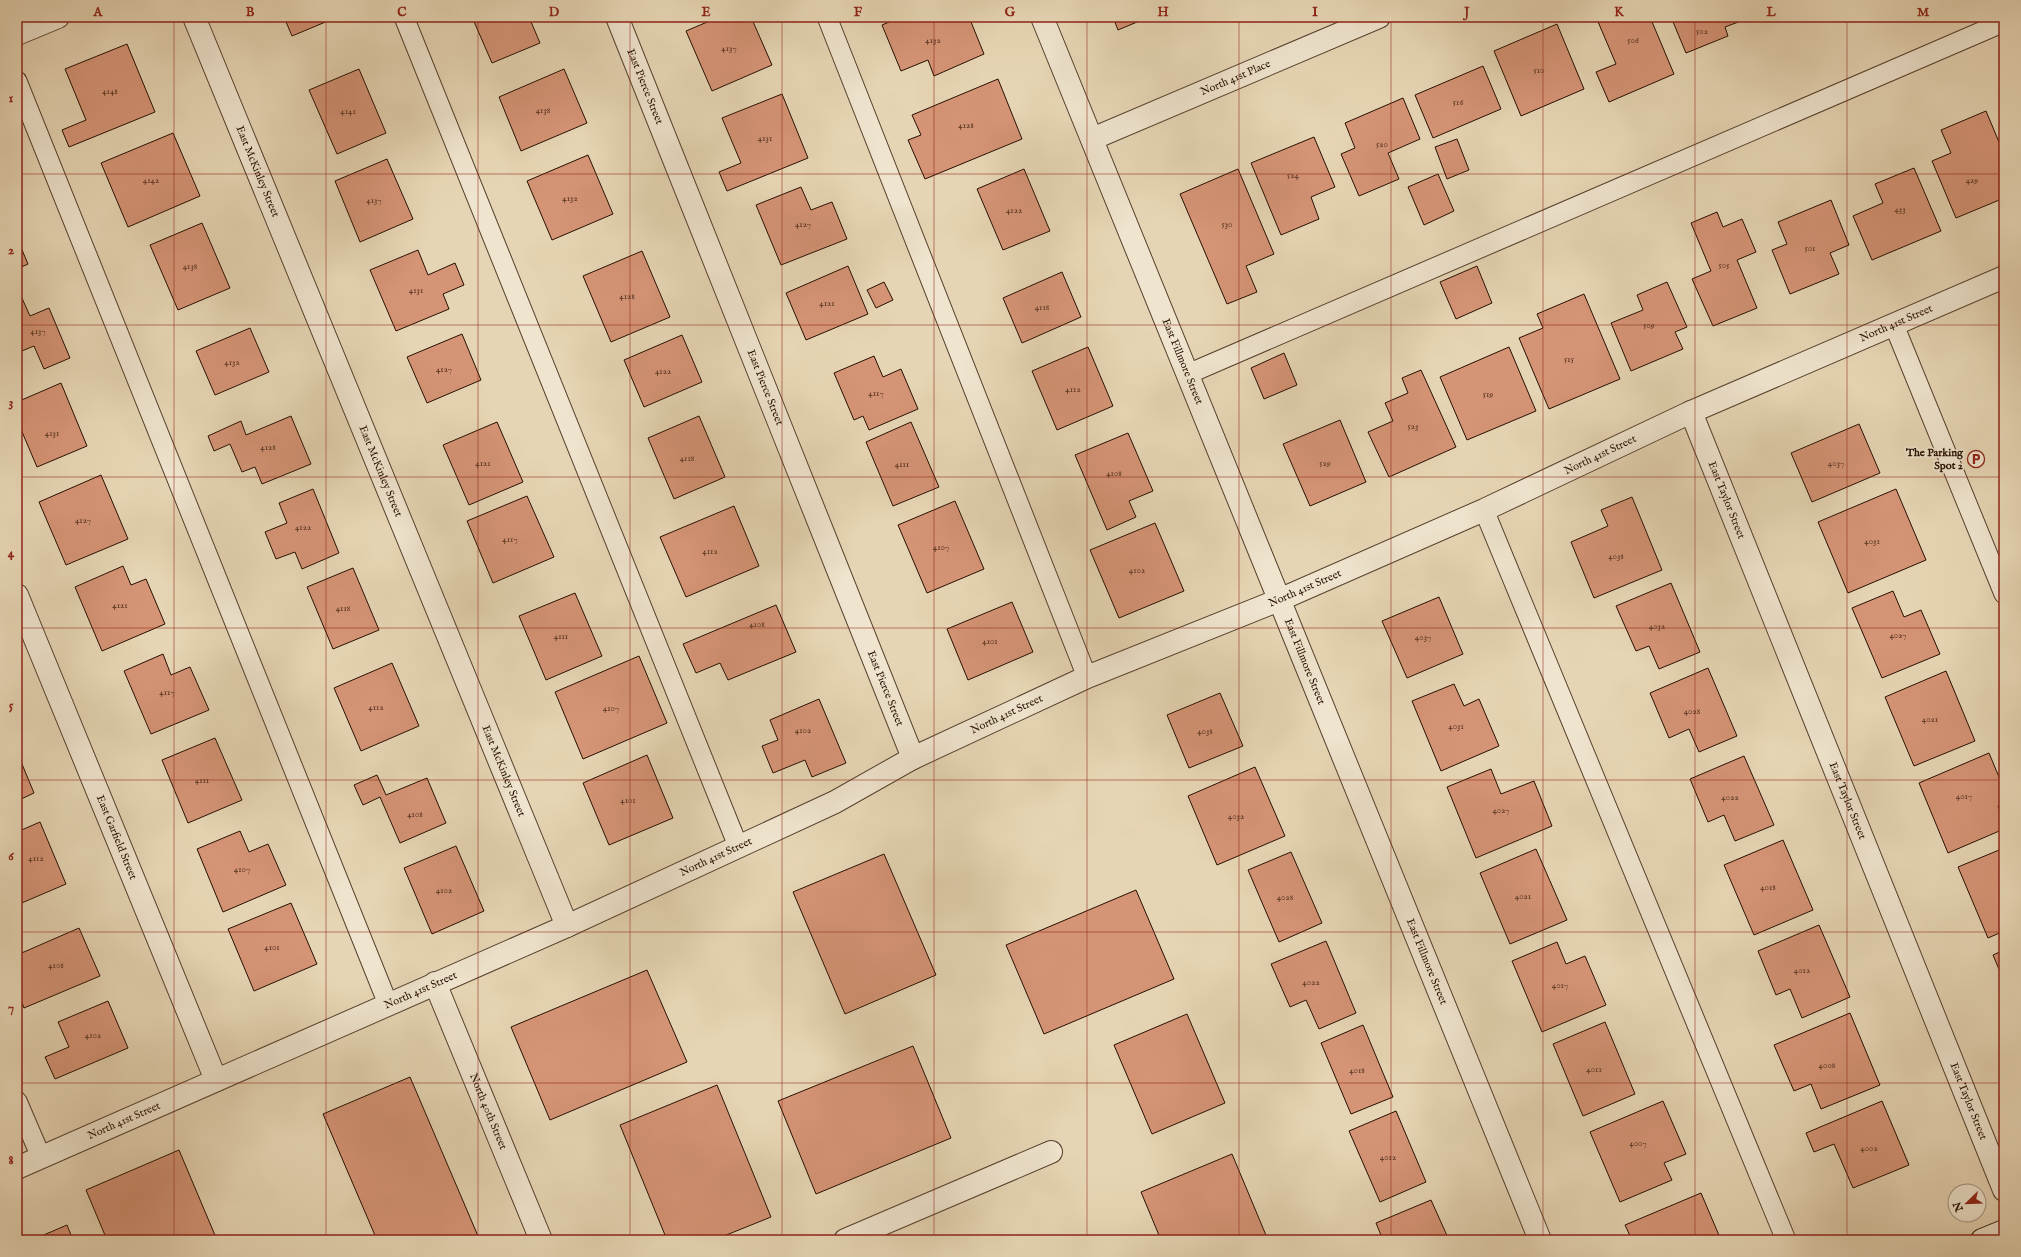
<svg xmlns="http://www.w3.org/2000/svg" width="2021" height="1257" viewBox="0 0 2021 1257" font-family="'IM FELL English',serif">
<style>
.building{fill:#d59476;stroke:#260f00}
.lines{fill:none;stroke-linecap:round;stroke-linejoin:round}
.service-casing{stroke:#56402d;stroke-width:21}
.minor-casing{stroke:#56402d;stroke-width:24}
.secondary-casing{stroke:#260f00;stroke-width:24}
.service{stroke:#efe4ce;stroke-width:19}
.minor{stroke:#efe4ce;stroke-width:22}
.secondary{stroke:#efe4ce;stroke-width:22}
.grid{fill:none;stroke:#8f2418;stroke-width:1;stroke-opacity:0.55}
.labels{text-anchor:middle;dominant-baseline:central;stroke-width:3;stroke-linejoin:round;paint-order:stroke}
.number-label{font-size:9px;fill:#52301e}
.street-label{font-size:11px;fill:#260f00;stroke:#efe4ce}
.poi-label{font-size:11px;font-weight:bold;fill:#260f00;stroke:#efe4ce;text-anchor:end}
.neatline{fill:none;stroke:#8f2418;stroke-width:1.5}
.grid-label{font-size:13px;text-anchor:middle;font-weight:bold;fill:#8f2418}
</style>
<rect width="100%" height="100%" fill="#e6d5b4"/>
<filter id="stains"><feTurbulence type="fractalNoise" baseFrequency=".005" numOctaves="4"/><feColorMatrix values="0 0 0 0 .2 0 0 0 0 .09 0 0 0 0 .02 0 0 0 .5 -.17"/></filter>
<radialGradient id="worn" r=".72"><stop offset=".6" stop-color="#630" stop-opacity="0"/><stop offset="1" stop-color="#630" stop-opacity=".3"/></radialGradient>
<path class="building" d="M 284,17 L 335,17 L 335,18 L 292,36 Z
M 472,17 L 529,17 L 540,43 L 492,63 Z
M 719,17 L 751,17 L 772,65 L 712,91 L 686,31 Z
M 901,17 L 969,17 L 984,54 L 934,76 L 928,60 L 901,71 L 882,25 Z
M 1113,17 L 1149,17 L 1118,30 Z
M 1596,17 L 1650,17 L 1674,74 L 1609,102 L 1596,72 L 1616,64 Z
M 1671,17 L 1748,17 L 1749,18 L 1725,27 L 1728,36 L 1686,53 Z
M 1557,24 L 1584,89 L 1521,116 L 1494,51 Z
M 127,44 L 155,112 L 69,147 L 62,130 L 86,120 L 65,69 Z
M 1483,66 L 1501,109 L 1433,138 L 1415,95 Z
M 359,69 L 386,133 L 337,154 L 309,90 Z
M 564,69 L 587,123 L 521,151 L 499,97 Z
M 998,79 L 1022,139 L 925,179 L 908,140 L 921,135 L 912,115 Z
M 782,94 L 808,158 L 727,191 L 719,172 L 741,163 L 722,118 Z
M 1403,98 L 1420,139 L 1388,153 L 1399,179 L 1359,196 L 1341,154 L 1355,148 L 1345,123 Z
M 1986,111 L 2004,154 L 2004,198 L 1956,218 L 1932,161 L 1951,153 L 1941,130 Z
M 173,133 L 200,196 L 128,227 L 101,163 Z
M 1314,137 L 1335,187 L 1311,197 L 1319,219 L 1281,235 L 1251,163 Z
M 1457,139 L 1469,170 L 1447,179 L 1435,147 Z
M 588,155 L 613,214 L 552,240 L 527,181 Z
M 387,159 L 413,219 L 360,242 L 335,181 Z
M 1914,168 L 1941,231 L 1872,260 L 1853,216 L 1883,203 L 1875,184 Z
M 1024,169 L 1050,231 L 1003,250 L 977,189 Z
M 1238,169 L 1274,254 L 1246,266 L 1257,292 L 1227,304 L 1180,194 Z
M 1438,174 L 1454,211 L 1424,225 L 1408,187 Z
M 801,187 L 811,210 L 832,202 L 847,239 L 781,265 L 756,205 Z
M 1831,200 L 1849,245 L 1830,253 L 1839,274 L 1790,294 L 1772,250 L 1787,244 L 1778,222 Z
M 1717,212 L 1723,227 L 1742,219 L 1756,252 L 1737,260 L 1757,308 L 1713,326 L 1692,279 L 1711,271 L 1691,223 Z
M 202,223 L 230,288 L 178,310 L 150,245 Z
M 17,238 L 28,264 L 17,269 Z
M 418,250 L 428,275 L 455,263 L 464,285 L 443,294 L 449,309 L 396,331 L 370,270 Z
M 642,251 L 670,317 L 611,342 L 583,276 Z
M 848,266 L 868,314 L 806,340 L 786,293 Z
M 1477,266 L 1492,303 L 1456,319 L 1440,282 Z
M 1062,272 L 1081,317 L 1022,343 L 1003,298 Z
M 884,282 L 893,300 L 876,308 L 867,290 Z
M 1667,282 L 1687,327 L 1675,332 L 1683,349 L 1631,371 L 1611,323 L 1643,310 L 1637,295 Z
M 1584,294 L 1620,379 L 1549,409 L 1519,338 L 1543,328 L 1537,314 Z
M 21,296 L 30,316 L 49,308 L 70,358 L 44,369 L 34,346 L 17,353 L 17,298 Z
M 250,328 L 269,372 L 215,395 L 196,351 Z
M 462,334 L 481,380 L 427,403 L 407,357 Z
M 682,335 L 702,382 L 644,407 L 624,360 Z
M 1088,347 L 1113,406 L 1057,430 L 1032,371 Z
M 1509,347 L 1536,411 L 1467,440 L 1440,377 Z
M 1284,353 L 1297,385 L 1264,399 L 1251,368 Z
M 874,356 L 883,377 L 901,369 L 918,409 L 869,430 L 863,416 L 854,420 L 834,373 Z
M 1421,370 L 1456,447 L 1389,477 L 1368,432 L 1393,421 L 1385,403 L 1408,393 L 1402,378 Z
M 61,383 L 87,446 L 37,467 L 17,420 L 17,402 Z
M 291,416 L 311,464 L 262,484 L 255,467 L 242,472 L 230,444 L 214,451 L 208,436 L 241,421 L 246,435 Z
M 699,416 L 725,477 L 674,499 L 648,438 Z
M 1340,420 L 1366,482 L 1310,506 L 1283,444 Z
M 497,422 L 523,482 L 469,505 L 443,445 Z
M 911,422 L 939,487 L 893,506 L 866,442 Z
M 1859,424 L 1880,473 L 1812,502 L 1791,453 Z
M 1128,433 L 1153,491 L 1129,501 L 1136,517 L 1107,530 L 1075,455 Z
M 101,475 L 128,539 L 66,565 L 39,502 Z
M 313,489 L 339,553 L 302,569 L 295,552 L 276,559 L 265,532 L 287,523 L 279,503 Z
M 1896,489 L 1926,560 L 1848,593 L 1818,522 Z
M 527,496 L 554,557 L 493,583 L 467,521 Z
M 1632,497 L 1662,570 L 1594,598 L 1571,542 L 1608,526 L 1601,510 Z
M 955,501 L 984,569 L 927,593 L 898,525 Z
M 734,506 L 759,566 L 686,597 L 660,537 Z
M 1155,523 L 1184,591 L 1119,618 L 1090,550 Z
M 123,566 L 131,585 L 146,579 L 165,624 L 102,651 L 75,587 Z
M 353,568 L 379,630 L 333,649 L 307,587 Z
M 1671,583 L 1700,652 L 1659,669 L 1649,646 L 1636,651 L 1616,606 Z
M 1893,591 L 1904,617 L 1921,610 L 1940,654 L 1882,678 L 1852,608 Z
M 575,593 L 602,656 L 546,680 L 519,616 Z
M 1439,597 L 1463,654 L 1407,678 L 1382,621 Z
M 1012,602 L 1033,652 L 968,680 L 947,629 Z
M 776,605 L 796,652 L 728,680 L 720,663 L 696,673 L 683,644 Z
M 163,654 L 171,675 L 190,667 L 209,710 L 151,734 L 124,671 Z
M 639,656 L 667,723 L 583,759 L 555,692 Z
M 392,663 L 419,726 L 361,751 L 334,688 Z
M 1708,668 L 1737,736 L 1699,752 L 1689,729 L 1669,738 L 1650,693 Z
M 1946,671 L 1975,741 L 1914,766 L 1885,697 Z
M 1454,684 L 1464,706 L 1479,699 L 1499,746 L 1441,771 L 1412,701 Z
M 1220,693 L 1243,746 L 1189,768 L 1167,715 Z
M 819,699 L 846,763 L 812,777 L 805,760 L 773,773 L 762,746 L 778,740 L 770,720 Z
M 215,738 L 242,800 L 188,823 L 162,760 Z
M 17,752 L 34,793 L 17,801 Z
M 1989,753 L 2004,789 L 2004,803 L 1998,806 L 2004,821 L 2004,829 L 1948,853 L 1919,783 Z
M 647,755 L 673,818 L 609,845 L 583,783 Z
M 1744,756 L 1774,825 L 1735,841 L 1724,815 L 1708,822 L 1690,779 Z
M 1255,767 L 1285,836 L 1217,865 L 1188,796 Z
M 1491,769 L 1501,794 L 1534,781 L 1552,826 L 1476,858 L 1447,787 Z
M 377,775 L 386,795 L 427,778 L 446,823 L 400,843 L 380,797 L 363,805 L 354,785 Z
M 40,822 L 66,884 L 17,905 L 17,832 Z
M 240,831 L 249,852 L 268,844 L 286,885 L 223,912 L 197,849 Z
M 1783,840 L 1813,910 L 1754,935 L 1724,865 Z
M 456,846 L 484,911 L 432,934 L 404,868 Z
M 2004,848 L 2004,931 L 1988,938 L 1958,867 Z
M 1536,849 L 1567,920 L 1510,944 L 1480,873 Z
M 1291,852 L 1322,923 L 1279,942 L 1248,870 Z
M 884,854 L 936,975 L 845,1014 L 793,892 Z
M 1136,890 L 1174,979 L 1044,1034 L 1006,945 Z
M 291,903 L 317,964 L 254,991 L 228,929 Z
M 1819,925 L 1850,997 L 1802,1018 L 1790,989 L 1776,995 L 1758,951 Z
M 79,928 L 100,976 L 24,1008 L 17,990 L 17,955 Z
M 1326,941 L 1356,1013 L 1319,1029 L 1306,1000 L 1290,1007 L 1271,964 Z
M 1557,942 L 1566,964 L 1585,956 L 1606,1005 L 1542,1032 L 1512,961 Z
M 2004,950 L 2004,981 L 1993,955 Z
M 647,970 L 687,1062 L 550,1120 L 511,1027 Z
M 108,1001 L 128,1048 L 55,1079 L 45,1057 L 69,1047 L 58,1022 Z
M 1850,1013 L 1880,1085 L 1821,1109 L 1811,1084 L 1794,1091 L 1774,1045 Z
M 1187,1014 L 1225,1103 L 1152,1134 L 1114,1045 Z
M 1605,1022 L 1635,1094 L 1583,1116 L 1553,1044 Z
M 1363,1025 L 1393,1097 L 1351,1114 L 1321,1043 Z
M 913,1046 L 951,1138 L 816,1194 L 778,1101 Z
M 410,1077 L 478,1236 L 469,1240 L 377,1240 L 323,1114 Z
M 717,1085 L 771,1217 L 714,1240 L 667,1240 L 620,1125 Z
M 1663,1101 L 1686,1154 L 1664,1163 L 1672,1180 L 1620,1202 L 1590,1132 Z
M 1882,1101 L 1909,1165 L 1853,1188 L 1834,1144 L 1814,1152 L 1806,1133 Z
M 1396,1111 L 1426,1182 L 1380,1202 L 1349,1131 Z
M 179,1150 L 217,1240 L 107,1240 L 86,1190 Z
M 1232,1154 L 1268,1240 L 1161,1240 L 1141,1192 Z
M 1701,1193 L 1721,1240 L 1632,1240 L 1625,1225 Z
M 1431,1200 L 1449,1240 L 1383,1240 L 1376,1223 Z
M 67,1225 L 73,1240 L 32,1240 Z"/>
<g class="lines">
<g class="service-casing">
<path id="service" d="M 404,17 L 738,846
M 827,17 L 1087,677
M 17,81 L 388,1004
M 1894,325 L 2004,594
M 1188,374 L 2004,22
M 1484,510 L 1786,1240
M 17,1101 L 41,1157"/>
</g>
<g class="minor-casing">
<g id="minor">
<path id="s1" d="M 194,17 L 567,926"/>
<path id="s2" d="M 617,17 L 913,758"/>
<path id="s3" d="M 1042,17 L 1540,1240"/>
<path d="M 17,34 L 58,17"/>
<path id="s4" d="M 1092,139 L 1379,17"/>
<path id="s5" d="M 1691,412 L 2004,1190"/>
<path id="s6" d="M 17,595 L 216,1080"/>
<path id="s7" d="M 435,983 L 541,1240"/>
<path id="s8" d="M 17,1168 L 567,926 L 835,802 L 913,758 L 1087,677 L 1279,600 L 1484,510 L 1691,412 L 2004,277"/>
<path d="M 845,1240 L 1051,1152"/>
</g>
</g>
<g class="secondary-casing">
<path id="secondary" d="M 1982,1240 L 2004,1231"/>
</g>
<use href="#service" class="service"/>
<use href="#minor" class="minor"/>
<use href="#secondary" class="secondary"/>
</g>
<path class="grid" d="M 174,17 L 174,1240M 326,17 L 326,1240M 478,17 L 478,1240M 630,17 L 630,1240M 782,17 L 782,1240M 934,17 L 934,1240M 1087,17 L 1087,1240M 1239,17 L 1239,1240M 1391,17 L 1391,1240M 1543,17 L 1543,1240M 1695,17 L 1695,1240M 1847,17 L 1847,1240M 17,174 L 2004,174M 17,325 L 2004,325M 17,477 L 2004,477M 17,628 L 2004,628M 17,780 L 2004,780M 17,932 L 2004,932M 17,1083 L 2004,1083"/>
<defs>
<g id="parking-ring" transform="scale(0.9)"><circle r="9.5" fill="#efe4ce" stroke="#8f2418" stroke-width="1.5"/><path d="M-3.5-5.5H1a3.5 3.5 0 0 1 0 7H-1V5.5H-3.5ZM-1-3.4V-.6H.8a1.4 1.4 0 0 0 0-2.8Z" fill="#8f2418"/></g>
</defs>
<g fill-rule="evenodd">
<use href="#parking-ring" x="1976" y="459"/>
</g>
<g class="labels">
<g class="number-label">
<text x="1702" y="31">502</text>
<text x="933" y="40">4132</text>
<text x="1633" y="40">506</text>
<text x="729" y="48">4137</text>
<text x="1539" y="70">510</text>
<text x="110" y="91">4148</text>
<text x="1458" y="102">516</text>
<text x="543" y="110">4138</text>
<text x="348" y="111">4141</text>
<text x="966" y="125">4128</text>
<text x="765" y="138">4131</text>
<text x="1382" y="144">520</text>
<text x="1293" y="175">524</text>
<text x="151" y="180">4142</text>
<text x="1972" y="180">429</text>
<text x="570" y="198">4132</text>
<text x="374" y="200">4137</text>
<text x="1900" y="209">433</text>
<text x="1014" y="210">4122</text>
<text x="803" y="224">4127</text>
<text x="1227" y="224">530</text>
<text x="1810" y="248">501</text>
<text x="1724" y="265">505</text>
<text x="190" y="266">4138</text>
<text x="416" y="290">4131</text>
<text x="627" y="296">4128</text>
<text x="827" y="303">4121</text>
<text x="1042" y="307">4118</text>
<text x="1649" y="325">509</text>
<text x="38" y="331">4137</text>
<text x="1569" y="359">515</text>
<text x="232" y="362">4132</text>
<text x="444" y="369">4127</text>
<text x="663" y="371">4122</text>
<text x="1073" y="389">4112</text>
<text x="876" y="393">4117</text>
<text x="1488" y="394">519</text>
<text x="1413" y="426">523</text>
<text x="52" y="433">4131</text>
<text x="268" y="447">4128</text>
<text x="687" y="458">4118</text>
<text x="483" y="463">4121</text>
<text x="1325" y="463">529</text>
<text x="1836" y="463">4037</text>
<text x="902" y="464">4111</text>
<text x="1114" y="473">4108</text>
<text x="83" y="520">4127</text>
<text x="303" y="527">4122</text>
<text x="510" y="539">4117</text>
<text x="1872" y="541">4031</text>
<text x="941" y="547">4107</text>
<text x="710" y="551">4112</text>
<text x="1616" y="556">4038</text>
<text x="1137" y="570">4102</text>
<text x="120" y="605">4121</text>
<text x="343" y="608">4118</text>
<text x="757" y="624">4108</text>
<text x="1657" y="626">4032</text>
<text x="1898" y="635">4027</text>
<text x="561" y="636">4111</text>
<text x="1423" y="637">4037</text>
<text x="990" y="641">4101</text>
<text x="167" y="692">4117</text>
<text x="376" y="707">4112</text>
<text x="611" y="708">4107</text>
<text x="1692" y="711">4028</text>
<text x="1930" y="719">4021</text>
<text x="1456" y="726">4031</text>
<text x="803" y="730">4102</text>
<text x="1205" y="731">4038</text>
<text x="202" y="780">4111</text>
<text x="1964" y="796">4017</text>
<text x="1730" y="797">4022</text>
<text x="628" y="800">4101</text>
<text x="1501" y="810">4027</text>
<text x="415" y="814">4108</text>
<text x="1236" y="816">4032</text>
<text x="36" y="858">4112</text>
<text x="242" y="869">4107</text>
<text x="1768" y="887">4018</text>
<text x="444" y="890">4102</text>
<text x="1523" y="896">4021</text>
<text x="1285" y="897">4028</text>
<text x="272" y="947">4101</text>
<text x="56" y="965">4108</text>
<text x="1802" y="970">4012</text>
<text x="1311" y="982">4022</text>
<text x="1560" y="985">4017</text>
<text x="93" y="1035">4102</text>
<text x="1827" y="1065">4008</text>
<text x="1594" y="1069">4011</text>
<text x="1357" y="1070">4018</text>
<text x="1638" y="1143">4007</text>
<text x="1869" y="1148">4002</text>
<text x="1388" y="1157">4012</text>
</g>
<g class="street-label">
<text stroke="none"><textPath href="#s4" startOffset="156">North 41st Place</textPath></text>
<text stroke="none"><textPath href="#s2" startOffset="75">East Pierce Street</textPath></text>
<text stroke="none"><textPath href="#s1" startOffset="167">East McKinley Street</textPath></text>
<text stroke="none"><textPath href="#s8" startOffset="2061">North 41st Street</textPath></text>
<text stroke="none"><textPath href="#s3" startOffset="372">East Fillmore Street</textPath></text>
<text stroke="none"><textPath href="#s2" startOffset="399">East Pierce Street</textPath></text>
<text stroke="none"><textPath href="#s8" startOffset="1737">North 41st Street</textPath></text>
<text stroke="none"><textPath href="#s1" startOffset="491">East McKinley Street</textPath></text>
<text stroke="none"><textPath href="#s5" startOffset="95">East Taylor Street</textPath></text>
<text stroke="none"><textPath href="#s8" startOffset="1413">North 41st Street</textPath></text>
<text stroke="none"><textPath href="#s3" startOffset="696">East Fillmore Street</textPath></text>
<text stroke="none"><textPath href="#s2" startOffset="723">East Pierce Street</textPath></text>
<text stroke="none"><textPath href="#s8" startOffset="1089">North 41st Street</textPath></text>
<text stroke="none"><textPath href="#s1" startOffset="815">East McKinley Street</textPath></text>
<text stroke="none"><textPath href="#s5" startOffset="419">East Taylor Street</textPath></text>
<text stroke="none"><textPath href="#s6" startOffset="262">East Garfield Street</textPath></text>
<text stroke="none"><textPath href="#s8" startOffset="765">North 41st Street</textPath></text>
<text stroke="none"><textPath href="#s3" startOffset="1020">East Fillmore Street</textPath></text>
<text stroke="none"><textPath href="#s8" startOffset="441">North 41st Street</textPath></text>
<text stroke="none"><textPath href="#s5" startOffset="743">East Taylor Street</textPath></text>
<text stroke="none"><textPath href="#s7" startOffset="139">North 40th Street</textPath></text>
<text stroke="none"><textPath href="#s8" startOffset="117">North 41st Street</textPath></text>
</g>
<g class="poi-label">
<text x="1963" y="453">The Parking<tspan x="1963" dy="13">Spot 2</tspan></text>
</g>
</g>
<rect width="2021" height="1257" fill="none" stroke="#e6d5b4" stroke-width="44"/>
<g transform="translate(1967 1203) rotate(247)"><circle r="19" fill="#efe4ce" stroke="#9f8f7c"/>
<path d="M0-3L7 15L0 10L-7 15Z" fill="#8f2418"/>
<text y="-6" font-size="11" font-weight="bold" text-anchor="middle" fill="#260f00">N</text>
</g>
<rect x="22" y="22" width="1977" height="1213" class="neatline"/>
<g class="grid-label">
<text x="98" y="16">A</text>
<text x="250" y="16">B</text>
<text x="402" y="16">C</text>
<text x="554" y="16">D</text>
<text x="706" y="16">E</text>
<text x="858" y="16">F</text>
<text x="1010" y="16">G</text>
<text x="1163" y="16">H</text>
<text x="1315" y="16">I</text>
<text x="1467" y="16">J</text>
<text x="1619" y="16">K</text>
<text x="1771" y="16">L</text>
<text x="1923" y="16">M</text>
<text x="11" y="102">1</text>
<text x="11" y="254">2</text>
<text x="11" y="406">3</text>
<text x="11" y="557">4</text>
<text x="11" y="709">5</text>
<text x="11" y="860">6</text>
<text x="11" y="1012">7</text>
<text x="11" y="1164">8</text>
</g>
<rect width="100%" height="100%" filter="url(#stains)"/>
<rect width="100%" height="100%" fill="url(#worn)"/>
</svg>
